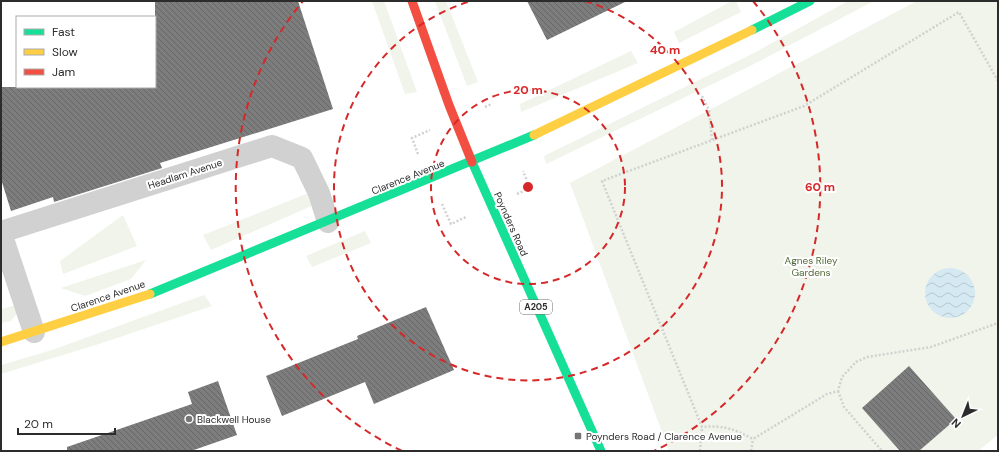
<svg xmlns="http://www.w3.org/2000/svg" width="999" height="452" viewBox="0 0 999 452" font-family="'DM Sans',sans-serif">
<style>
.green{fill:#f0f4ea}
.water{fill:url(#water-waves)}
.building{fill:url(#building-back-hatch)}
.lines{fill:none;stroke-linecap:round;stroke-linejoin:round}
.path{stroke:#d1d1d1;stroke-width:2.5;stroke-dasharray:2 2;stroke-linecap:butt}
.street{stroke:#d1d1d1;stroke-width:22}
.fast{stroke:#16e098;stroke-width:9}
.slow{stroke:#ffcf43;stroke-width:9}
.jam{stroke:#f24e42;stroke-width:9}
.ring{fill:none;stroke:#d62828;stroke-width:2;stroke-dasharray:7 5}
.poi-dot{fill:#767676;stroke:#fff;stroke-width:1.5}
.labels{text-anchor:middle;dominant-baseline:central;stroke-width:4;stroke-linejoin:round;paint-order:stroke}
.shield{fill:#fff;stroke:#6b6b6b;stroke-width:1}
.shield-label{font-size:9px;font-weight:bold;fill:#2c2c2c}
.street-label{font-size:10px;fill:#2c2c2c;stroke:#fff}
.park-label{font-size:10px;fill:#526938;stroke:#fff}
.poi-label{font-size:10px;fill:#2c2c2c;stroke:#fff;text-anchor:start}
.centre{fill:#d62828;stroke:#fff;stroke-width:2}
.ring-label{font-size:12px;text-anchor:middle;font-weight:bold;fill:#d62828;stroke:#fff;stroke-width:4;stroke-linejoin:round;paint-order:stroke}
</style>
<defs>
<pattern id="water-waves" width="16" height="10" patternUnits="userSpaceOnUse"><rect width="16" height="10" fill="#d4e9f2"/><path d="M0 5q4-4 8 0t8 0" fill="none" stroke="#b6c8d0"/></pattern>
<pattern id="building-back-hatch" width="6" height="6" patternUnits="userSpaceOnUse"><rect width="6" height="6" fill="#7d7d7d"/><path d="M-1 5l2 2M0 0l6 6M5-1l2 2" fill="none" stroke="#676767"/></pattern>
</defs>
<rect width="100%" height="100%" fill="#fff"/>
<path class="green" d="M 372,1 L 384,1 L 417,92 L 405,94 Z
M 435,1 L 446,1 L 478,82 L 467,86 Z
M 732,1 L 736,1 L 741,12 L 679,43 L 674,32 Z
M 848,1 L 874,1 L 750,66 L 546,164 L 544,156 L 752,54 Z
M 917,1 L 998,1 L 998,435 L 978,451 L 669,451 L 570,183 Z
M 631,51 L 638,63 L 521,112 L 520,104 Z
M 309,193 L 314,205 L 211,250 L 203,235 Z
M 123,215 L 137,246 L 63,274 L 60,261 Z
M 365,231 L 371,243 L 312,267 L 306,256 Z
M 146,260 L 131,279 L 85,296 L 61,288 Z
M 204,295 L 212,306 L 102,343 L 1,374 L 1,365 L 52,350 Z
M 25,303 L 11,321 L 1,323 L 1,309 Z"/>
<path class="water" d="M925 293a25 25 0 1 1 50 0a25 25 0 1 1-50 0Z"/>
<path class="building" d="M 155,1 L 298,1 L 333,109 L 160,163 L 162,168 L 54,202 L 53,197 L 11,211 L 1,179 L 1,87 L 155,87 Z
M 527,1 L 627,1 L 547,40 Z
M 426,307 L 454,370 L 374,404 L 365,382 L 282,416 L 266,376 L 358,339 L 357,336 Z
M 909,366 L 956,419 L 919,451 L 900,451 L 862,408 Z
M 218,381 L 237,435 L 191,451 L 67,451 L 67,447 L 192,404 L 188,392 Z"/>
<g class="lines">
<path class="path" d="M 998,81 L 959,12 L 804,106 L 602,181 L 702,427 C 724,425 734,429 753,439 L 827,394 L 838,391 L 842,377 L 856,362 L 867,357 L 931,347 L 998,323
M 702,96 L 709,110 L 712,140
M 485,107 L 492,104
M 418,154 L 412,138 L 430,130
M 517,194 L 530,188 L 523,171
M 442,204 L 451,224 L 466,217
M 838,391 L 844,407 L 882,451
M 700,451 L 702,428
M 751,451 L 753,439"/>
<path class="street" d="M 1,232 L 272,146 L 302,158 L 319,193 L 328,222
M 1,233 L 34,332"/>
<path class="fast" d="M 752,30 L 810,1
M 472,162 L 601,451
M 150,294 L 534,135"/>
<path class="slow" d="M 534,135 L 752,30
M 1,342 L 150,294"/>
<path class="jam" d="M 412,1 L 449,105 L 472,162"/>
</g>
<g class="ring">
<circle cx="528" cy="187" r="97"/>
<path d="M585 1A194 194 0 1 1 471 1"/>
<path d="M402 451A292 292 0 0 1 303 1M753 1A292 292 0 0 1 654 451"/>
</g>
<g class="poi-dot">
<circle cx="189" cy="419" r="4"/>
<rect x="574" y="432" width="8" height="8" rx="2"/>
</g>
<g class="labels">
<rect class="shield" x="520" y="300" width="32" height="14" rx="3"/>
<g class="shield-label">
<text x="536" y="307">A205</text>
</g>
<g class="street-label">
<text transform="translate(185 174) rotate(-18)">Headlam Avenue</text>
<text transform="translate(408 177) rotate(-22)">Clarence Avenue</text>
<text transform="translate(511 224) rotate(66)">Poynders Road</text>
<text transform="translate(108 296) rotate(-19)">Clarence Avenue</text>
</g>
<g class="park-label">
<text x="811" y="260">Agnes Riley<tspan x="811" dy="12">Gardens</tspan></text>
</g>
<g class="poi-label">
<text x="197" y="419">Blackwell House</text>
<text x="586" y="436">Poynders Road / Clarence Avenue</text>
</g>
</g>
<circle cx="528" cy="187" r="6" class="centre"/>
<g class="ring-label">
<text x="665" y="54">40 m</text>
<text x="528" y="94">20 m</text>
<text x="820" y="191">60 m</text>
</g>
<rect width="999" height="452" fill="none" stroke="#2c2c2c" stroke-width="4"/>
<rect x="16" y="16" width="140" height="72" fill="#ffffff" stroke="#ababab"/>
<rect x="24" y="29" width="20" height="6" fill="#16e098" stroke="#ababab"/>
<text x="52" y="36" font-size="12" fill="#2c2c2c">Fast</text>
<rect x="24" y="49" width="20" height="6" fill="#ffcf43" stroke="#ababab"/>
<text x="52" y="56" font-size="12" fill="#2c2c2c">Slow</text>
<rect x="24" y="69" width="20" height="6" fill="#f24e42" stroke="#ababab"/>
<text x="52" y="76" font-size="12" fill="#2c2c2c">Jam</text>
<g transform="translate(963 416) rotate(223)" stroke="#ffffff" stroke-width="3" paint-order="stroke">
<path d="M0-3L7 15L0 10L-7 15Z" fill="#2c2c2c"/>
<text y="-6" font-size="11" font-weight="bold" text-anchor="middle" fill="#2c2c2c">N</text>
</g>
<path d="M18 428v6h97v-6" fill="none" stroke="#2c2c2c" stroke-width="2"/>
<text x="24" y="428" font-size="12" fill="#2c2c2c" stroke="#ffffff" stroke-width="3" paint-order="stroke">20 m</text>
</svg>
